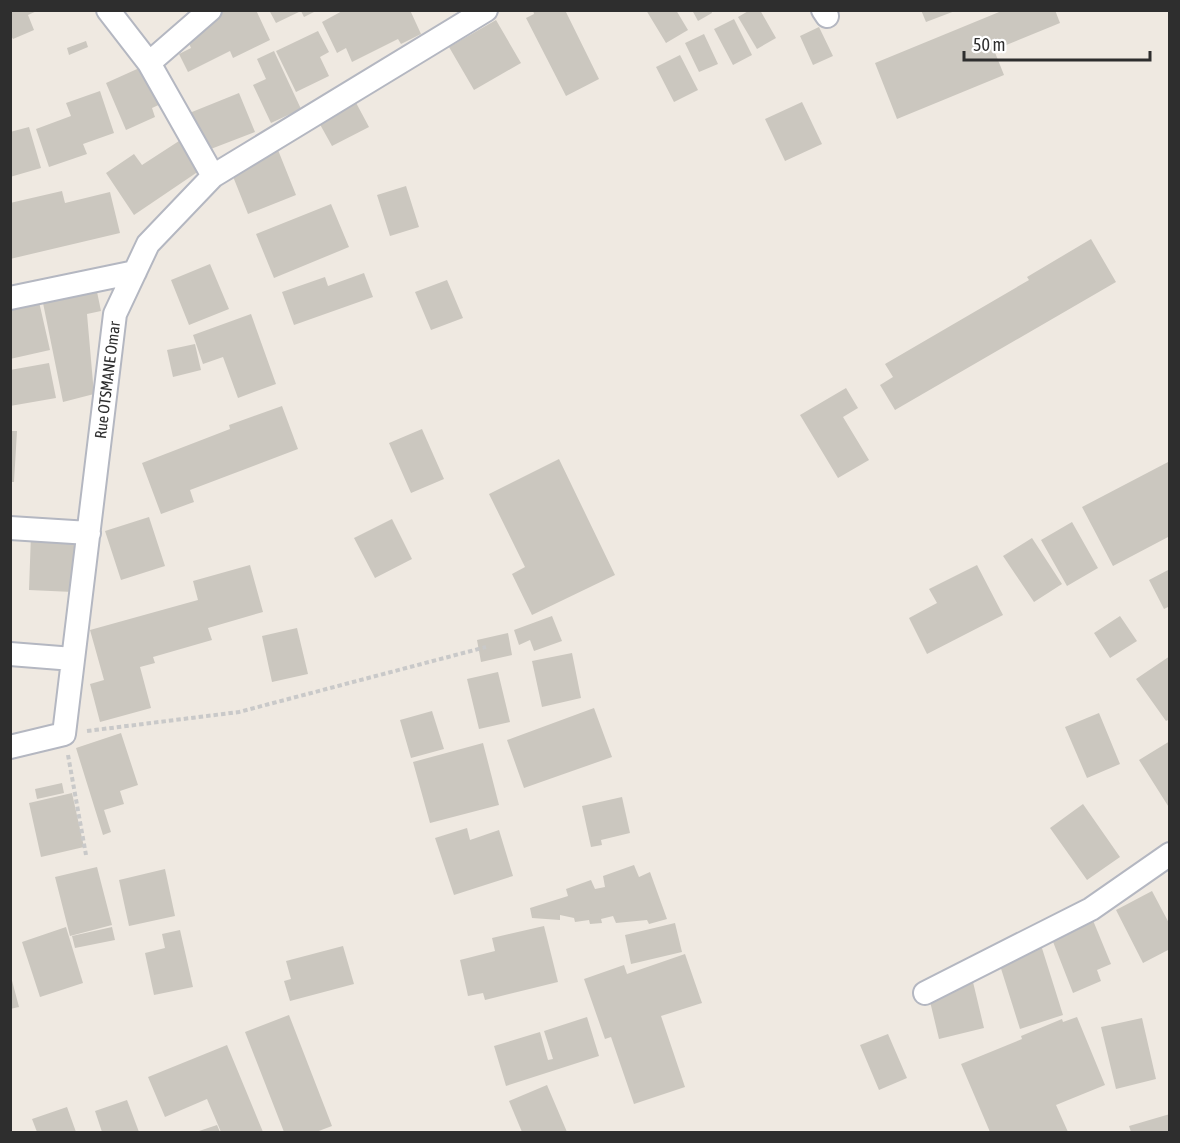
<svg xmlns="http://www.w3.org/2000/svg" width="1180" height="1143" viewBox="0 0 1180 1143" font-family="'Asap Condensed',sans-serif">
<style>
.building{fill:#cbc7bf}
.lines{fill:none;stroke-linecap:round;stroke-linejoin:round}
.street-casing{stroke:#b4b7c1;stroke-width:26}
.path{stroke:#c9c9c9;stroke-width:4;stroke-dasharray:4.5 3;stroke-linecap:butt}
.street{stroke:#fff;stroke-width:22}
.labels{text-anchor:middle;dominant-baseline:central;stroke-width:6;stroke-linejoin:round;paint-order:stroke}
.street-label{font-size:16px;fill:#2e2e2e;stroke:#fff}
</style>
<rect width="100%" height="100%" fill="#efe9e1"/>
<path class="building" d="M 10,10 L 39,10 L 28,15 L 34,30 L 13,39 L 10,34 Z
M 222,10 L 256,10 L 270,40 L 233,58 L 230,51 L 188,72 L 179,54 L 191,48 L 183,30 Z
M 269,10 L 318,10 L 304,17 L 301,11 L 276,23 Z
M 344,10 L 410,10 L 421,34 L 401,44 L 398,39 L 352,62 L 346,48 L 337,53 L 322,22 Z
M 533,10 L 565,10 L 599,79 L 566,96 L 526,18 L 534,14 Z
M 646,10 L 676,10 L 688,30 L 666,43 Z
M 692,10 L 711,10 L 712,13 L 698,21 Z
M 750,10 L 760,10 L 776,38 L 757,49 L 738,17 Z
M 921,10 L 955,10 L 955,11 L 926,22 Z
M 1004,10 L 1055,10 L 1060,23 L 994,50 L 1004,75 L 897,119 L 875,63 Z
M 734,19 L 752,55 L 733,65 L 714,29 Z
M 496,20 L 521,63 L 474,90 L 449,47 Z
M 819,27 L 833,56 L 813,65 L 800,36 Z
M 318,31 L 329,52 L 320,57 L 329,76 L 296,92 L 276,51 Z
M 704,34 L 718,64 L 699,72 L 685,43 Z
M 86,41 L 88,47 L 69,55 L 67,48 Z
M 274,51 L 301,109 L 271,123 L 253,85 L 266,79 L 257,59 Z
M 680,55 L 698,90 L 674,102 L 656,67 Z
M 146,65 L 163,103 L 152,108 L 155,117 L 126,130 L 106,83 Z
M 100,91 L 114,133 L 83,144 L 87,154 L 49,167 L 36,129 L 71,116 L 66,103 Z
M 239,93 L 255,132 L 203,152 L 187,114 Z
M 354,99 L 369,127 L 332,146 L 317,119 Z
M 802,102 L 822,144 L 785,161 L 765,119 Z
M 29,127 L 41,168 L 10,177 L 10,132 Z
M 179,141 L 199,171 L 134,215 L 106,173 L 134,154 L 142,165 Z
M 278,150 L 296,195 L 248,214 L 230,169 Z
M 406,186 L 419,227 L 390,236 L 377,195 Z
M 62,191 L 65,203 L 110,192 L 120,233 L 10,259 L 10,203 Z
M 331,204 L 349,247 L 274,278 L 256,234 Z
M 1091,239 L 1116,282 L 895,410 L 880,385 L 893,377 L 885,364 L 1029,280 L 1027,277 Z
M 210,264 L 229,309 L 189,325 L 171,280 Z
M 364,273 L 373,297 L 294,325 L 282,292 L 325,277 L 328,286 Z
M 447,280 L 463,318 L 431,330 L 415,292 Z
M 96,287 L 101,311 L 87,314 L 94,394 L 63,402 L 42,298 Z
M 37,293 L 50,350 L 10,359 L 10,299 Z
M 251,314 L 276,384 L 238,398 L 223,357 L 203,364 L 193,335 Z
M 195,344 L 201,370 L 173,377 L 167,350 Z
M 49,363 L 56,398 L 10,406 L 10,370 Z
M 846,388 L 858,408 L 843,417 L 869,460 L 838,478 L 800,415 Z
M 282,406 L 298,449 L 190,490 L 194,502 L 161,514 L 142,463 L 230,429 L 229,425 Z
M 422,429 L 444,479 L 411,493 L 389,443 Z
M 10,431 L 17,431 L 14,482 L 10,482 Z
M 559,459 L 615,575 L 532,615 L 512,574 L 525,567 L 489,494 Z
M 1170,461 L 1170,536 L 1113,566 L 1082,507 Z
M 149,517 L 165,566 L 121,580 L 105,531 Z
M 392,519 L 412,559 L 375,578 L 354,538 Z
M 1072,522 L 1098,568 L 1067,586 L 1041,540 Z
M 31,534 L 75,536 L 73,592 L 29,590 Z
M 1032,538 L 1062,584 L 1034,602 L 1003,556 Z
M 250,565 L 263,612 L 208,628 L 212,640 L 153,657 L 155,663 L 140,667 L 151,708 L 100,722 L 90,684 L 104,680 L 90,630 L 198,600 L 193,581 Z
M 977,565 L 1003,615 L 927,654 L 909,618 L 937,603 L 929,589 Z
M 1170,569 L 1170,606 L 1164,609 L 1149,580 Z
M 552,616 L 562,641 L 534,651 L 530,640 L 519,645 L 514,630 Z
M 1120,616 L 1137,641 L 1110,658 L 1094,633 Z
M 297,628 L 308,674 L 272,682 L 262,636 Z
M 508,633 L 512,655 L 481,662 L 477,640 Z
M 572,653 L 581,698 L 542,707 L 532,661 Z
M 1170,656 L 1170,719 L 1166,721 L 1136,679 Z
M 498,672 L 510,722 L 479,729 L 467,679 Z
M 594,708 L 612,757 L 524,788 L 507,740 Z
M 432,711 L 444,749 L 411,758 L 400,720 Z
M 1099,713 L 1120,764 L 1087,778 L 1065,727 Z
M 121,733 L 138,785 L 120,791 L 124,804 L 104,810 L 111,832 L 103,835 L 76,748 Z
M 1170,741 L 1170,809 L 1139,760 Z
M 483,743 L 499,805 L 430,823 L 413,762 Z
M 62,783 L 64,793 L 37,799 L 35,789 Z
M 72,793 L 84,847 L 41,857 L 29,803 Z
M 622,797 L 630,833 L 601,840 L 602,845 L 591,847 L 582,806 Z
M 1083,804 L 1120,857 L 1087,880 L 1050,828 Z
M 467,828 L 470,840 L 499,830 L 513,876 L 454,895 L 435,838 Z
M 634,865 L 639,877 L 650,872 L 667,919 L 649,924 L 647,920 L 616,923 L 613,916 L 601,919 L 602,923 L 590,924 L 589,920 L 575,922 L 574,918 L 560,915 L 560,920 L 532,918 L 530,908 L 568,896 L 566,889 L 591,880 L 595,889 L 605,887 L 603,876 Z
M 97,867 L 112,925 L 70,936 L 55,877 Z
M 165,869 L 175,916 L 129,926 L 119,880 Z
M 1152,891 L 1170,925 L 1170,949 L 1143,963 L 1116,910 Z
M 1092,918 L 1111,964 L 1097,970 L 1101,981 L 1073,993 L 1050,934 Z
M 675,923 L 682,952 L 631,964 L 625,935 Z
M 544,926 L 558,982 L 485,1000 L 483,993 L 468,996 L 460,960 L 495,951 L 492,938 Z
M 66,927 L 83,983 L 40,997 L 22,942 Z
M 112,927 L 115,940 L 75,948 L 72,936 Z
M 180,930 L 193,987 L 154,995 L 145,953 L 165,948 L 162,934 Z
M 1041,945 L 1063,1015 L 1020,1029 L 998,959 Z
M 343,946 L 354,984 L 290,1001 L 284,981 L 291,979 L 286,961 Z
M 685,954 L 702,1003 L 661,1016 L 685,1087 L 634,1104 L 611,1037 L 605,1039 L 584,979 L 624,965 L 627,974 Z
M 10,973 L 19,1007 L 10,1009 Z
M 973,982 L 984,1028 L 939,1039 L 928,993 Z
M 289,1015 L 332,1126 L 316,1132 L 284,1132 L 245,1032 Z
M 587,1017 L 599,1056 L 506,1086 L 494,1046 L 540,1032 L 548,1060 L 553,1059 L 544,1031 Z
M 1077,1017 L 1105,1085 L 1056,1105 L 1068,1132 L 990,1132 L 961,1064 L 1022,1039 L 1021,1036 L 1062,1019 L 1063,1022 Z
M 1142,1018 L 1156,1079 L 1116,1089 L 1101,1027 Z
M 888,1034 L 907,1078 L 879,1090 L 860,1045 Z
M 227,1045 L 263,1132 L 221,1132 L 207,1099 L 165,1117 L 148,1077 Z
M 547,1085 L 567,1132 L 522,1132 L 509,1101 Z
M 127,1100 L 139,1132 L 102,1132 L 95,1111 Z
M 67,1107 L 76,1132 L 37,1132 L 32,1119 Z
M 1170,1114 L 1170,1132 L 1131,1132 L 1129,1126 Z
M 217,1125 L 220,1132 L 196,1132 Z"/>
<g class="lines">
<g class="street-casing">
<path id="street" d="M 108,10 L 149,63 L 213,176
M 823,10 L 827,16
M 149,63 L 210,10
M 10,298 L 135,272
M 10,528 L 89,533
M 10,654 L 73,659
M 10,747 L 64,734 L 115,314 L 148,244 L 213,176 L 486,10
M 925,993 L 1091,909 L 1170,854"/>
</g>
<path class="path" d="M 87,731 L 239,712 L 486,647
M 68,755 L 86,855"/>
<use href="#street" class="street"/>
</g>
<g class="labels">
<g class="street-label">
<text transform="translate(107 380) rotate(-83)">Rue OTSMANE Omar</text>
</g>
</g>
<rect width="1180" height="1143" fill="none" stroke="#2e2e2e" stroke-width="24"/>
<path d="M964 51v9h186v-9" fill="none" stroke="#2e2e2e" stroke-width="3"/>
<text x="973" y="51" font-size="18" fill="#2e2e2e" stroke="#ffffff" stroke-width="4.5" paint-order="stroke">50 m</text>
</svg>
